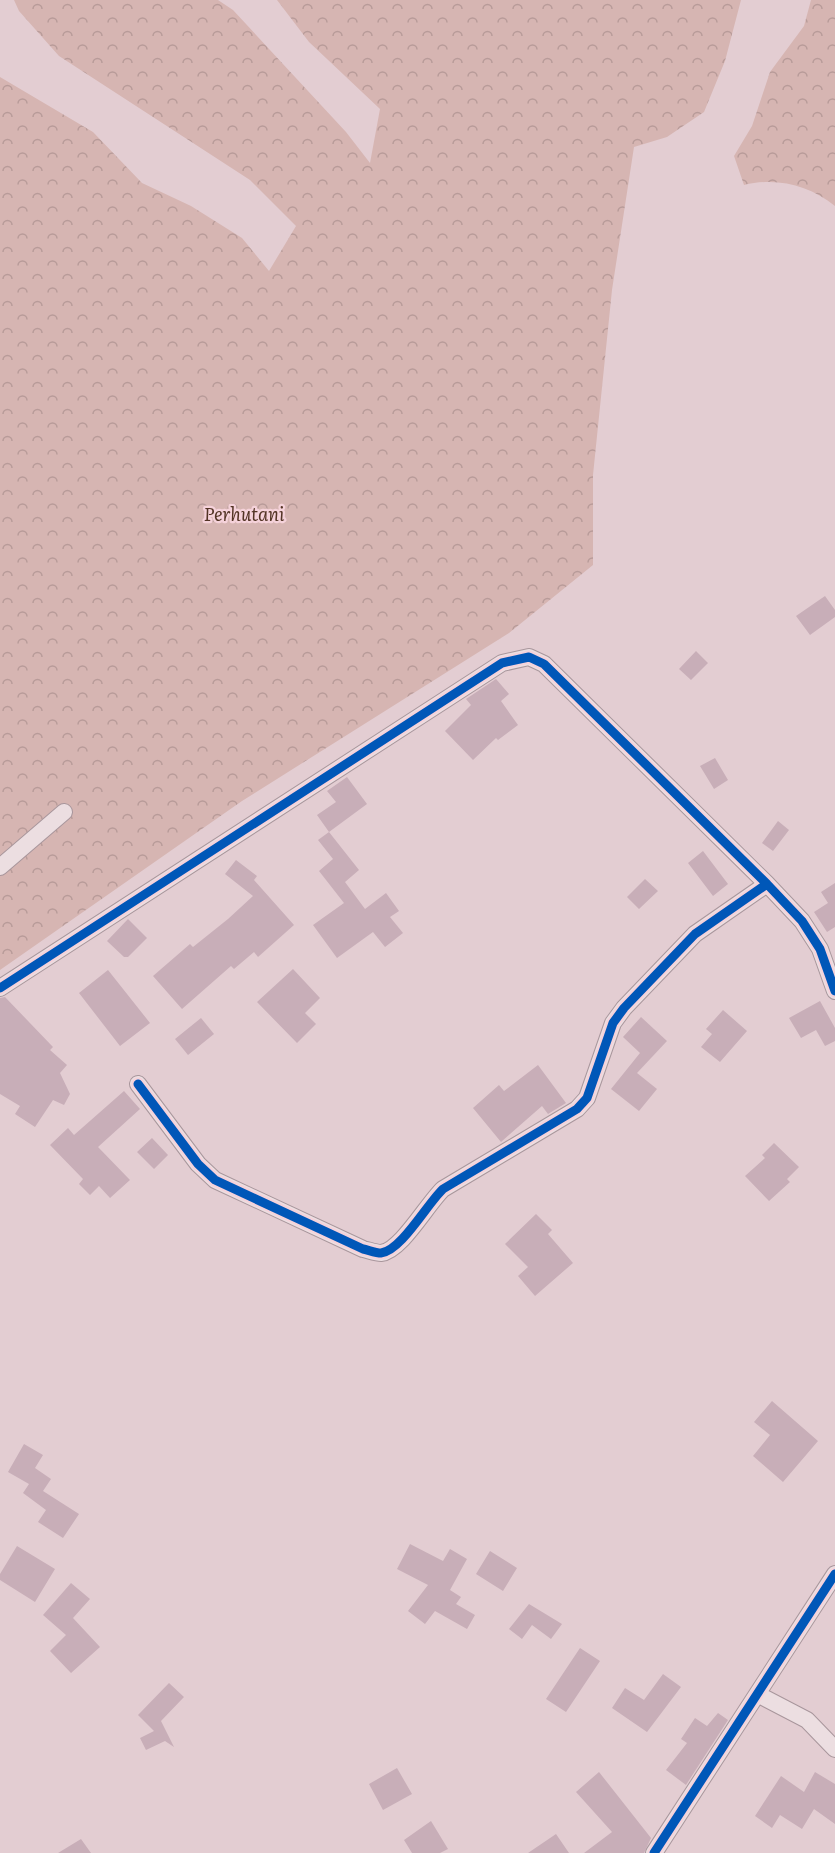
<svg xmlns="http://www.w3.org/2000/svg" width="835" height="1853" viewBox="0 0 835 1853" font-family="Literata,serif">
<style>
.forest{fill:url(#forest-crowns)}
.building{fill:#c8aeb8}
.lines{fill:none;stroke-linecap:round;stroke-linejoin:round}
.street-casing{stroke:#a8969c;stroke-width:18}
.street{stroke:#ecdee1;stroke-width:16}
.cycleway-casing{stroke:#f5d2da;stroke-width:13}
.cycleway{stroke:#0057b8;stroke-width:9}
.labels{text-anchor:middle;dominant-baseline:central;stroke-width:4.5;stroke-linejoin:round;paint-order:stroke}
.park-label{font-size:18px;font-style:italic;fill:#533425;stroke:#f5d2da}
</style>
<defs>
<pattern id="forest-crowns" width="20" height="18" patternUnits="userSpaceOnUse" patternTransform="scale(1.5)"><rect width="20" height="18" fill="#d6b5b2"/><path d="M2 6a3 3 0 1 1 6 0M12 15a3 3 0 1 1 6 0" fill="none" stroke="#b89b99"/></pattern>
</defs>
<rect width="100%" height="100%" fill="#e3cdd2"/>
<path class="forest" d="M 14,0 L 218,0 L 233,10 L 346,132 L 370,163 L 380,109 L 309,42 L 277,0 L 741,0 L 725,61 L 704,112 L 667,137 L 634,147 L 612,290 L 593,475 L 593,565 L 509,633 L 242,801 L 0,970 L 0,77 L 93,132 L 142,183 L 191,206 L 242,238 L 269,271 L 296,226 L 250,180 L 59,56 L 19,11 Z
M 811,0 L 835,0 L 835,206 C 809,185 777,177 744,185 L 734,156 L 752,126 L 770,72 L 804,26 Z"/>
<path class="building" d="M 825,596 L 835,610 L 835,617 L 810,635 L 796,616 Z
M 696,651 L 708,663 L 691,680 L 679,669 Z
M 496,679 L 509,694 L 501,701 L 518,725 L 498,740 L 496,738 L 473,760 L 445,731 L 471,705 L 466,699 Z
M 715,758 L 728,780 L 714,789 L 700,766 Z
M 347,777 L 367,804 L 329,832 L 317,815 L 336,802 L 327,791 Z
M 778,821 L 789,830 L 773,851 L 762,843 Z
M 329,832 L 359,870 L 345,882 L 365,909 L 386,893 L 399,911 L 390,917 L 403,933 L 385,947 L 373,932 L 337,958 L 313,925 L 344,903 L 319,871 L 333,859 L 318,840 Z
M 703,851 L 728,884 L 713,896 L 688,863 Z
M 236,860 L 257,876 L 254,880 L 294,925 L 258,957 L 254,952 L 234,969 L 231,966 L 182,1009 L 153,976 L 190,944 L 193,947 L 228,919 L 253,896 L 225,874 Z
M 645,879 L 658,891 L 639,909 L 627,897 Z
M 835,883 L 835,927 L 827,932 L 814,912 L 828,903 L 821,892 Z
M 128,919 L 147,938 L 128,957 L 124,957 L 107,941 Z
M 293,969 L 320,998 L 305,1013 L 316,1024 L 297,1043 L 257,1002 Z
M 108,970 L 150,1023 L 120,1046 L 79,993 Z
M 5,997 L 53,1047 L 50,1050 L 67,1065 L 60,1073 L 70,1094 L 64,1105 L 53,1100 L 35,1127 L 15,1114 L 20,1106 L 0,1094 L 0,998 Z
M 820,1001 L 835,1028 L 835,1041 L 825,1046 L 816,1030 L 801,1038 L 789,1018 Z
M 723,1010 L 747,1031 L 720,1062 L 701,1047 L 712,1034 L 706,1029 Z
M 641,1017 L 667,1041 L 637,1073 L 657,1089 L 639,1111 L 611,1089 L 640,1053 L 623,1037 Z
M 201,1018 L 214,1034 L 188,1055 L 175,1039 Z
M 538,1065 L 566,1103 L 548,1114 L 542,1106 L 501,1142 L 473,1108 L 499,1085 L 504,1091 Z
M 124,1091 L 140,1109 L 98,1147 L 130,1180 L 110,1198 L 99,1186 L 90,1195 L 79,1184 L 83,1179 L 50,1145 L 68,1128 L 74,1135 Z
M 152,1138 L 168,1155 L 154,1169 L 137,1152 Z
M 774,1143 L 799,1167 L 787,1179 L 790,1182 L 769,1201 L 745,1176 L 765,1158 L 762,1155 Z
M 536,1214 L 552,1230 L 548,1234 L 573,1263 L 535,1296 L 518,1276 L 528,1267 L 505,1244 Z
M 772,1401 L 818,1441 L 783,1482 L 753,1456 L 770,1435 L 754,1422 Z
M 24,1444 L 43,1455 L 35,1468 L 51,1479 L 43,1491 L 79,1514 L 63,1538 L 38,1522 L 46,1510 L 23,1493 L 29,1484 L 8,1472 Z
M 410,1544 L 443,1561 L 450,1549 L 467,1559 L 450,1590 L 461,1597 L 456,1604 L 475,1615 L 467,1629 L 435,1611 L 425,1624 L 408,1611 L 428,1585 L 397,1569 Z
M 17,1546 L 55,1569 L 35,1602 L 0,1580 L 0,1574 Z
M 490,1551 L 517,1568 L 503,1591 L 476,1574 Z
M 71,1583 L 90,1599 L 73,1618 L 100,1647 L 71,1673 L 50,1651 L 66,1635 L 43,1615 Z
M 529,1604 L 562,1624 L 551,1639 L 532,1625 L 522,1639 L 509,1629 Z
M 580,1648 L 600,1661 L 566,1712 L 546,1699 Z
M 663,1674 L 681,1687 L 647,1732 L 612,1708 L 625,1688 L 644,1700 Z
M 169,1683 L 184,1697 L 161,1721 L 174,1747 L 165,1741 L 146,1750 L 140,1738 L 154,1731 L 138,1715 Z
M 718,1713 L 728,1720 L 686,1785 L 666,1770 L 687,1743 L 681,1739 L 695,1718 L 707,1726 Z
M 397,1768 L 412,1794 L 383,1810 L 369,1784 Z
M 599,1772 L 651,1838 L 644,1853 L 584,1853 L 612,1832 L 576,1792 Z
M 815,1772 L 835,1784 L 835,1824 L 814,1809 L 802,1829 L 780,1815 L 772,1828 L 755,1816 L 781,1776 L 804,1792 Z
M 431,1821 L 448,1849 L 440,1853 L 412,1853 L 404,1840 Z
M 556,1834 L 569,1853 L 528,1853 Z
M 81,1839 L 91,1853 L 58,1853 Z"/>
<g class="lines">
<g class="street-casing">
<path id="street" d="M 0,867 L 64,812
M 0,988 L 502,663 L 529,657 L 544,664 L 767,884 L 802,921 L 820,949 L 835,991
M 138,1084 L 198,1164 L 215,1180 L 363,1249 C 368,1250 376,1253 381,1253 C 401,1251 427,1204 443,1189 L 577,1109 L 587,1098 L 613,1023 L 624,1008 L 695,934 L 767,884
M 759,1695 L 807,1720 L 835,1749
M 654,1853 L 835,1574"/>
</g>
<use href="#street" class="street"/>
<g class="cycleway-casing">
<path id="cycleway" d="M 0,988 L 502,663 L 529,657 L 544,664 L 767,884 L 802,921 L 820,949 L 835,991
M 138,1084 L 198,1164 L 215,1180 L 363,1249 C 368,1250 376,1253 381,1253 C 401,1251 427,1204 443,1189 L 577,1109 L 587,1098 L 613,1023 L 624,1008 L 695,934 L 767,884
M 654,1853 L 835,1574"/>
</g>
<use href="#cycleway" class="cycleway"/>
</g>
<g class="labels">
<g class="park-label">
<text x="244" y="513">Perhutani</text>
</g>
</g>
</svg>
